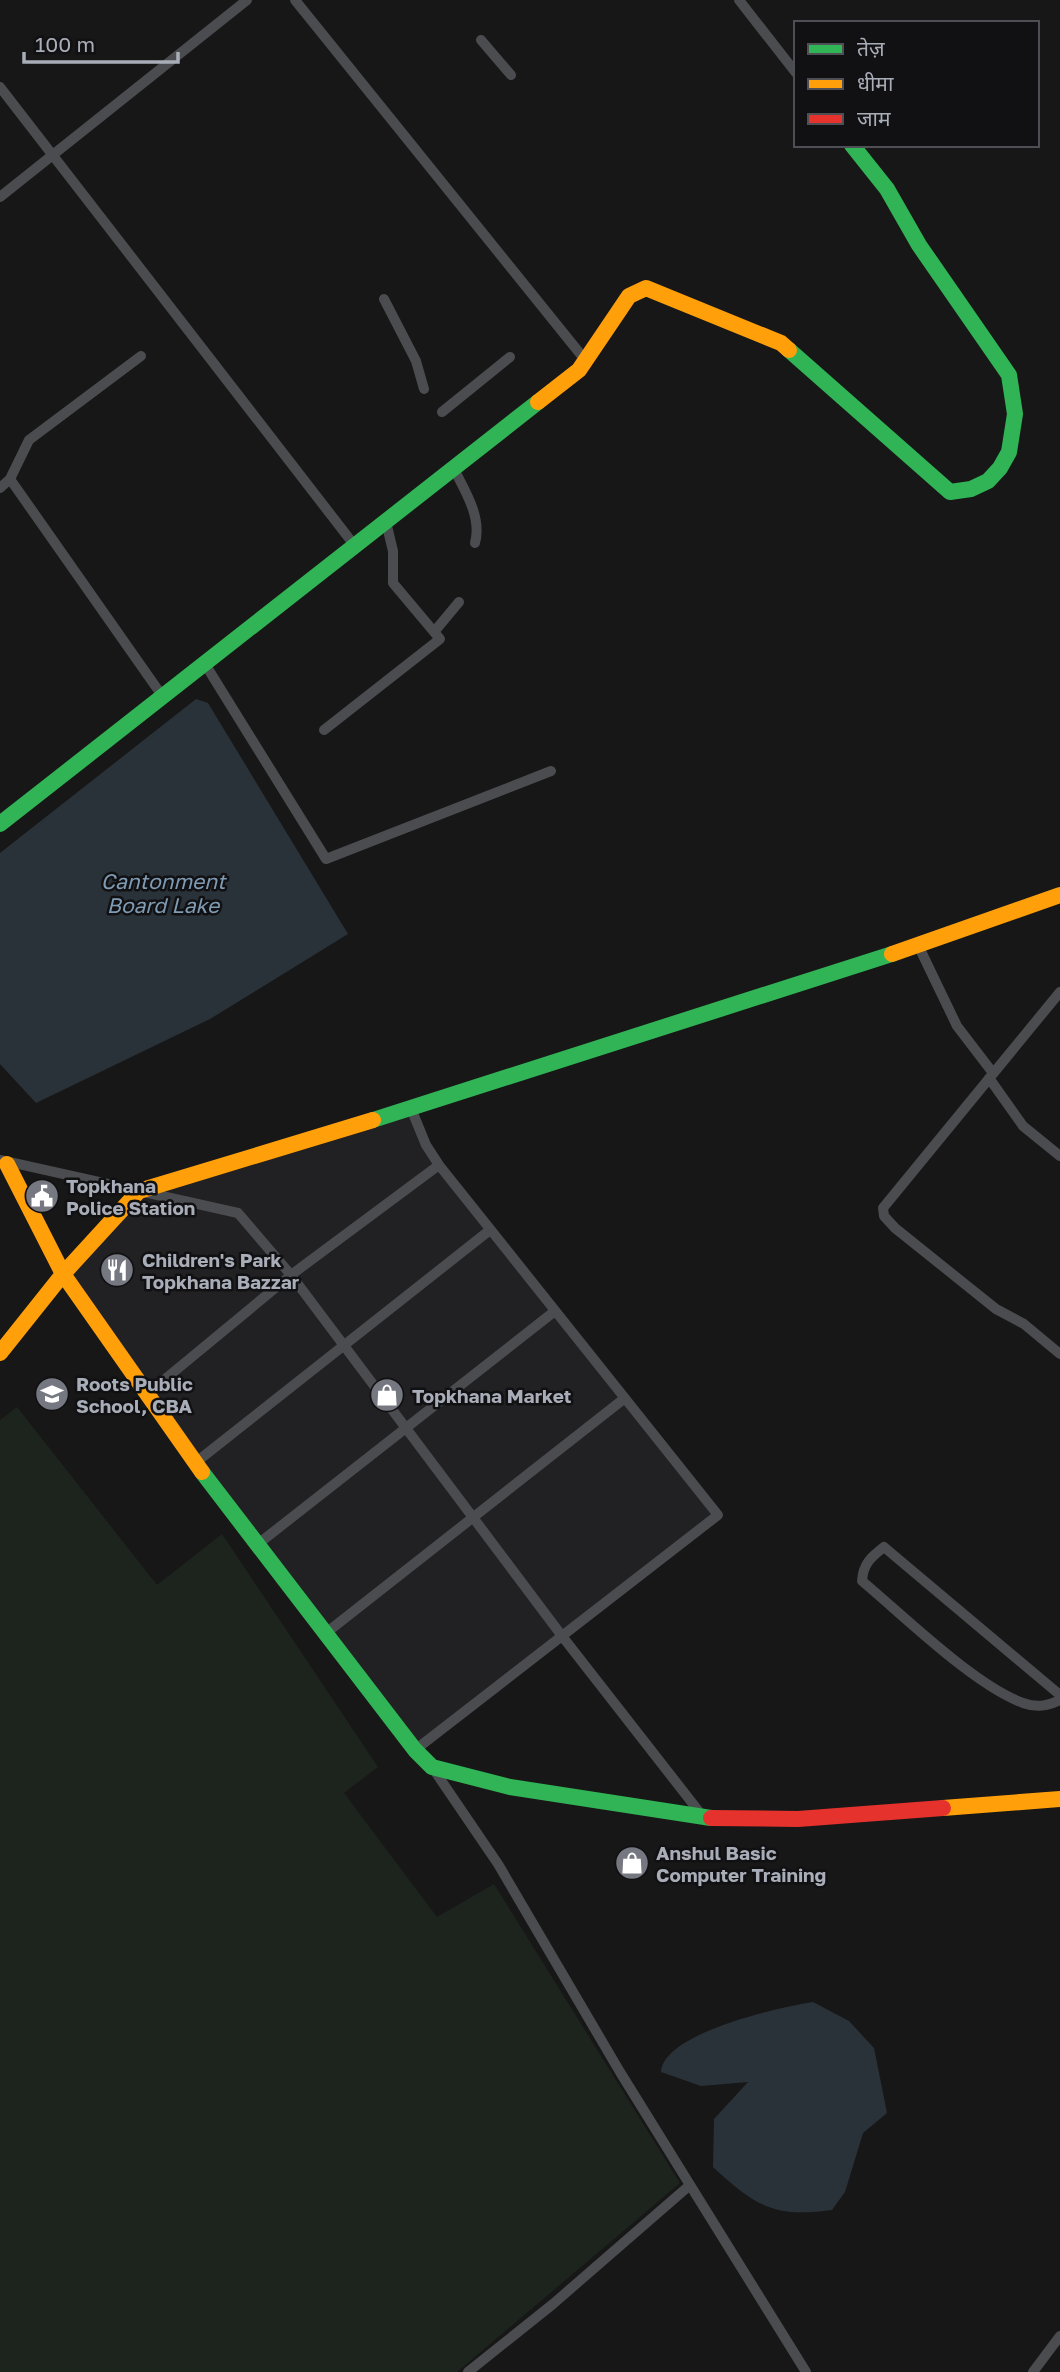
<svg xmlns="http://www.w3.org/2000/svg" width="1060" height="2372" viewBox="0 0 1060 2372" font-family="'Golos Text','Noto Sans Devanagari',sans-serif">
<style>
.built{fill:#212123}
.green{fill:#1d241e}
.water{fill:#2a3239}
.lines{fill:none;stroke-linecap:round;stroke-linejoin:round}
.street{stroke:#4b4c50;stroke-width:10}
.fast{stroke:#30b455;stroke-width:16}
.slow{stroke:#ff9f0a;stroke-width:16}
.jam{stroke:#e5322d;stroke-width:16}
.labels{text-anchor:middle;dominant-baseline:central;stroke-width:5;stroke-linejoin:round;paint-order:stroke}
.poi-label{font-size:19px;font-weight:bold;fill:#a8adb8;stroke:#111113;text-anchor:start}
.water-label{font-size:21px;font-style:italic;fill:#7f9bb3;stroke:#111113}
</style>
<rect width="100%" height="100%" fill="#171717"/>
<path class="built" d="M 410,1106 L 439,1165 L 718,1515 L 415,1750 L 63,1274 L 139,1191 Z"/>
<path class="green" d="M 17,1407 L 157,1585 L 222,1534 L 378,1767 L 344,1793 L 437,1917 L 494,1884 L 680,2183 L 457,2372 L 0,2372 L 0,1420 Z"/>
<path class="water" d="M 196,699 L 208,703 L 348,934 L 210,1019 L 36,1103 L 0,1064 L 0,853 Z
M 813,2002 L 849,2021 L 874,2048 L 887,2113 L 863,2133 L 845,2192 L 832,2210 C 774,2218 755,2206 713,2167 L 714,2119 L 748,2082 L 701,2086 L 661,2072 C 663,2033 780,2007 813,2002 Z"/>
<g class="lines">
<path class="street" d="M 295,0 L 586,361
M 739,0 L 796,73
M 481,40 L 511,75
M 0,87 L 355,546
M 0,197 L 247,0
M 384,299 L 416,361 L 424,389
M 442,412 L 510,357
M 454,469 C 465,491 482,517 475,543
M 10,479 L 163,697
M 0,488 L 10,479 L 29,440 L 141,356
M 434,632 L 459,602
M 205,664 L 326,859 L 551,771
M 324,730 L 440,639 L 393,583 L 393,551 L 386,522
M 918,945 L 957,1026 L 993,1073
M 1060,992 L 883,1208 L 884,1216 L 895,1228 L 996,1309 L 1024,1324 L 1060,1354
M 989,1078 L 1023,1126 L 1060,1156
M 410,1106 L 426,1145 L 439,1165 L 718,1515 L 415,1750
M 0,1160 L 238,1213 L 291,1275 L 562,1636 L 704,1818
M 147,1394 L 291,1275 L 439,1165
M 195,1463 L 490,1230
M 258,1544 L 555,1311
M 326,1633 L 625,1398
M 1060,1695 L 884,1547 C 871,1557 863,1564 862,1581 C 904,1616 974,1685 1023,1703 C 1037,1708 1047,1706 1060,1700
M 432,1767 L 498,1864 L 620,2072 L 806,2372
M 468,2372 L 553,2304 L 690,2185
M 1033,2372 L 1060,2336"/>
<path class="fast" d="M 789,350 L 950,492 L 971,489 L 988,481 L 1000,468 L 1009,452 L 1015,414 L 1009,375 L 919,245 L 887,189 L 852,145
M 0,824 L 538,402
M 373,1120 L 892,954
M 202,1472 L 415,1750 L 432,1767 L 510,1787 L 711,1818"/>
<path class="slow" d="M 538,402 L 579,370 L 629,296 L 646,288 L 781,343 L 789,350
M 892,954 L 1060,895
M 7,1164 L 63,1274 L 202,1472
M 0,1353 L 63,1274 L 139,1191 L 373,1120
M 943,1808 L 1060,1799"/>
<path class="jam" d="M 711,1818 L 798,1819 L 943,1808"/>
</g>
<defs>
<g id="civic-disc" transform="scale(1.75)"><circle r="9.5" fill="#757880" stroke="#111113"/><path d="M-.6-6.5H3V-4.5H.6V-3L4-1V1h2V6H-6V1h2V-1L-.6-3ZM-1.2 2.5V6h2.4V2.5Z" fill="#fff"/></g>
<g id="restaurant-disc" transform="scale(1.75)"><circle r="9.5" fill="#757880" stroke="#111113"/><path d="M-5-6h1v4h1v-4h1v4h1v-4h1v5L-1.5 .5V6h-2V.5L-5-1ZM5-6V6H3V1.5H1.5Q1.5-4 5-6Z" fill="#fff"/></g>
<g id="school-disc" transform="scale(1.75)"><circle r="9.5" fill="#757880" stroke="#111113"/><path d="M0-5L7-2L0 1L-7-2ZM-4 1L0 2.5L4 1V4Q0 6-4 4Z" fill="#fff"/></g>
<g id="shop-disc" transform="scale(1.75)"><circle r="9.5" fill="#757880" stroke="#111113"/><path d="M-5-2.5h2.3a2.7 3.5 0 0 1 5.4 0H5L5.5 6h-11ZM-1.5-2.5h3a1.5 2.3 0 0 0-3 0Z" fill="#fff"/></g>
</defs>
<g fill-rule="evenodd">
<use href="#civic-disc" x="42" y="1196"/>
<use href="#restaurant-disc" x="117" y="1270"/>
<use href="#school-disc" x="52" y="1394"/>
<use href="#shop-disc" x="387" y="1395"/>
<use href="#shop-disc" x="632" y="1863"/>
</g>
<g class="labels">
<g class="poi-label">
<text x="66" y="1185">Topkhana<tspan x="66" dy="22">Police Station</tspan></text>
<text x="142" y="1259">Children's Park<tspan x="142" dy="22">Topkhana Bazzar</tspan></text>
<text x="76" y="1383">Roots Public<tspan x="76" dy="22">School, CBA</tspan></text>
<text x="412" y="1395">Topkhana Market</text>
<text x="656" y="1852">Anshul Basic<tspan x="656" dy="22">Computer Training</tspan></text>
</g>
<g class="water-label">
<text x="163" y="881">Cantonment<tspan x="163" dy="24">Board Lake</tspan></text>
</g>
</g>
<rect x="794" y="21" width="245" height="126" fill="#111113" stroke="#4d4f55" stroke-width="2"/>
<rect x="808" y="44" width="35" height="10" fill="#30b455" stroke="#4d4f55" stroke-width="2"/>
<text x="857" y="56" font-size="21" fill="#a8adb8">तेज़</text>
<rect x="808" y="79" width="35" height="10" fill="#ff9f0a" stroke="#4d4f55" stroke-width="2"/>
<text x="857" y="91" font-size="21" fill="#a8adb8">धीमा</text>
<rect x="808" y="114" width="35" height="10" fill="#e5322d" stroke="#4d4f55" stroke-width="2"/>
<text x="857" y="126" font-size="21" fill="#a8adb8">जाम</text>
<path d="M24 52v10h154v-10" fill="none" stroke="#a8adb8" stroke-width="3.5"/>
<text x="35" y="52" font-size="21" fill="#a8adb8" stroke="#111113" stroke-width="5" paint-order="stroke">100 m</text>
</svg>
